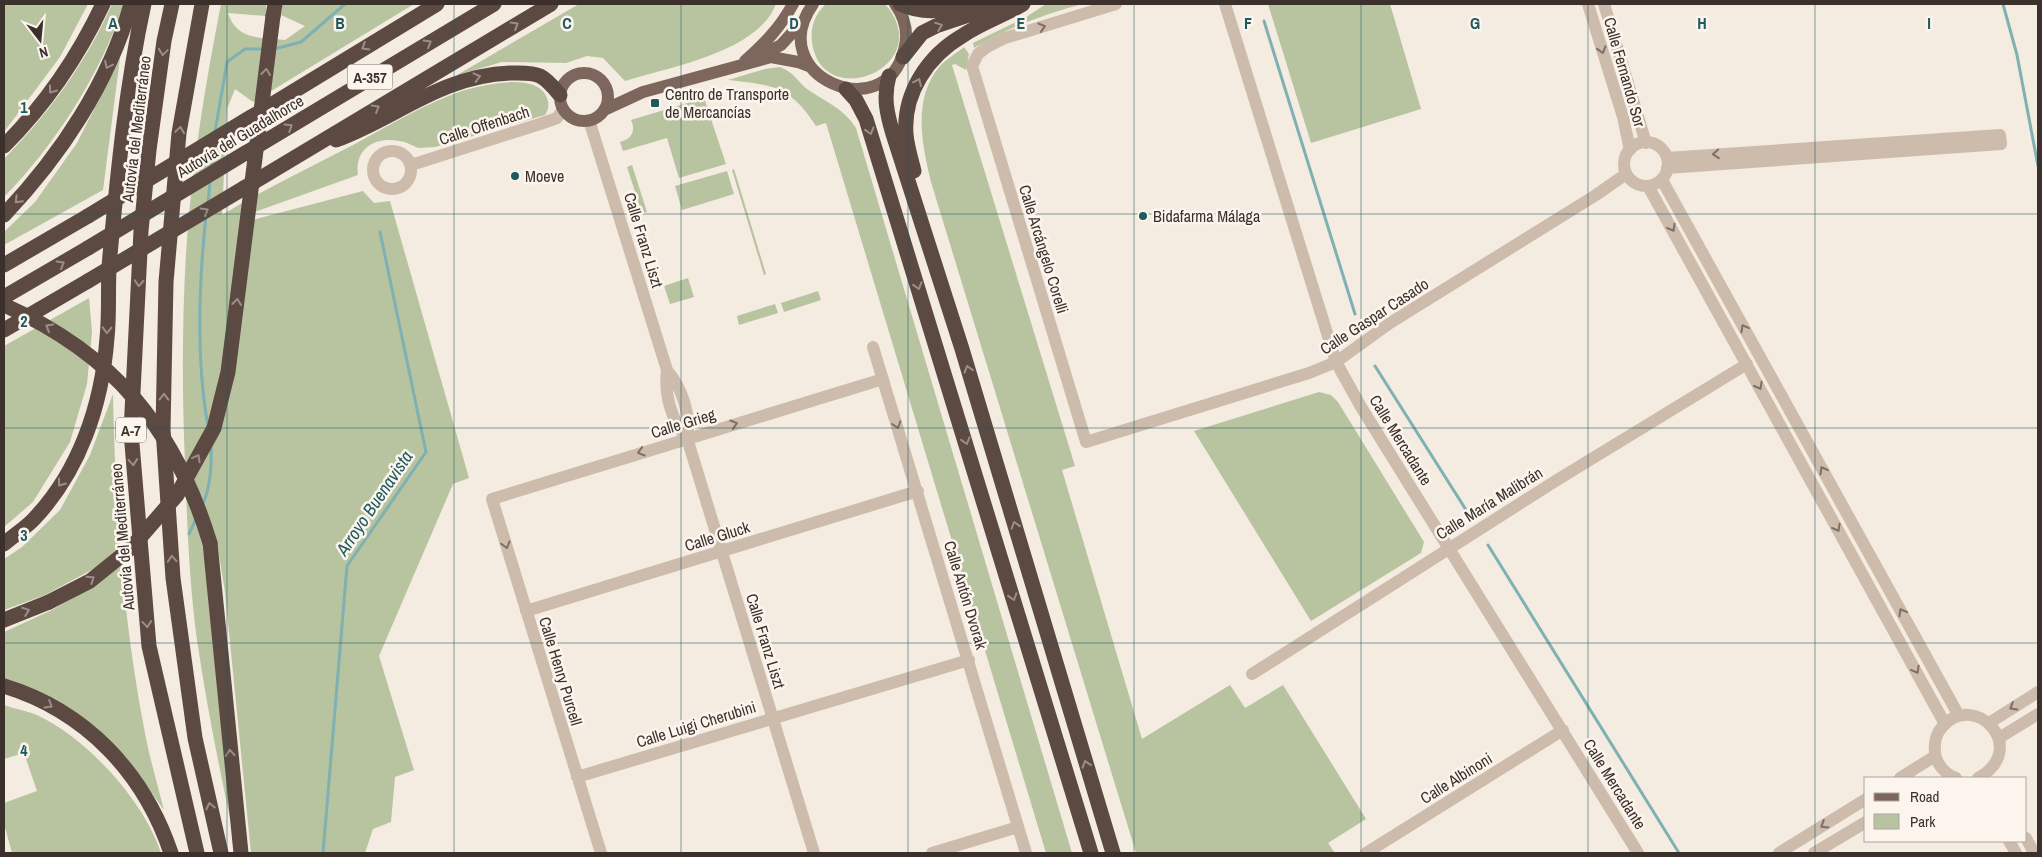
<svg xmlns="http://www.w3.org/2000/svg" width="2042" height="857" viewBox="0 0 2042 857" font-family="'Archivo Narrow',sans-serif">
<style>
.green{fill:#b8c4a0}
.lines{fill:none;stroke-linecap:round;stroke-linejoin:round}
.stream{stroke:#7fb0b2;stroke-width:3}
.minor{stroke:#cdbbac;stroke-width:12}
.major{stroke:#7d675c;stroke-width:12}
.highway{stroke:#5c4a42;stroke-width:15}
.highway-bridge{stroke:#5c4a42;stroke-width:15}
.oneway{stroke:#9c8e87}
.oneway2{stroke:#7d6f65}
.grid{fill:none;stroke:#1f5a5e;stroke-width:1;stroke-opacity:0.55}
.poi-dot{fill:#1f5a5e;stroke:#fbf5ee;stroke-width:2}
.labels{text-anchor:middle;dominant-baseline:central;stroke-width:5;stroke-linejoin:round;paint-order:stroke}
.shield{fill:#fbf5ee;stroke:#756b66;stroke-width:1}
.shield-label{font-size:15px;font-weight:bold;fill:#3b302b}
.street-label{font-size:16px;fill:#3b302b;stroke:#fbf5ee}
.poi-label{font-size:16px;fill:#3b302b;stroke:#fbf5ee;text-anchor:start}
.water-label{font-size:18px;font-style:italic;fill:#1f5a5e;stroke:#fbf5ee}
.grid-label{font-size:16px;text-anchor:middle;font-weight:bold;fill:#1f5a5e;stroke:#fbf5ee;stroke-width:5;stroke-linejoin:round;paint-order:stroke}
</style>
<rect width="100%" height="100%" fill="#f4ebe1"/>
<path class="green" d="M 4,4 L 88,4 L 60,57 L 4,132 Z
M 112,4 L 124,4 C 100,75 56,144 4,197 L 4,159 C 49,113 86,63 112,4 Z
M 221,4 L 266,4 L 266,16 L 228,13 C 237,41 261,37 285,40 L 305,26 L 281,15 L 282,4 L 414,4 L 253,102 L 235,89 L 227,109 L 222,215 C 264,189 309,168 353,145 C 388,126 424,104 462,91 C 481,85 532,73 545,94 C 549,101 550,108 545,115 L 435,147 C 430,147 424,148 419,148 C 414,147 409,143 404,142 C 379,135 354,146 358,175 L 241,217 L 241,223 L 363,191 L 374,203 L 390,201 L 469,478 L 453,484 L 379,656 L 414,770 L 395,777 L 391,822 L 373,829 L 365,853 L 251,853 L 225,592 L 217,543 L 202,544 L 211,595 L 231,823 C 218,762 206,701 197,640 C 189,581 187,521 185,462 C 182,393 182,323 186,254 C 191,170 205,86 221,4 Z
M 579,4 L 776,4 C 758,52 670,67 625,81 L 603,58 L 587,56 L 566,63 L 502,62 L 457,75 Z
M 826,4 L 885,4 C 939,66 822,115 812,42 C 810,27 815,14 826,4 Z
M 1046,4 L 1082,4 C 1043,15 1009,27 974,48 L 973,43 L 1026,17 Z
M 1268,4 L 1390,4 L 1421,109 L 1311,143 Z
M 964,47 L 969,54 L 966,70 L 955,64 L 952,65 L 1075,466 L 1062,470 L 1142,739 L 1230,685 L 1245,708 L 1283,685 L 1366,819 L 1328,843 L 1335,853 L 1136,853 L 931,182 C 922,145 912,98 940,66 C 946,59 957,53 964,47 Z
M 120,58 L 103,190 L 4,245 L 4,232 L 35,202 L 77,143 Z
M 780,67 C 795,73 796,80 807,89 C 827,103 842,107 856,128 L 1072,853 L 1046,853 L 826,123 L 816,126 C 790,86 774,85 728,80 L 765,69 Z
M 704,98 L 726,164 L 679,178 L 667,138 L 623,151 L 620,142 C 632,139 636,131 631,120 Z
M 632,165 L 647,212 L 642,213 L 627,167 Z
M 734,169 L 766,274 L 764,275 L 732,170 Z
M 727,171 L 734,194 L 682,210 L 675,186 Z
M 688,278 L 694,297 L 670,304 L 664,286 Z
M 818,291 L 821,300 L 784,312 L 781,303 Z
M 89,298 L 92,332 L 87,384 L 70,442 L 33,502 L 4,527 L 4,346 Z
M 775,304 L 778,313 L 739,325 L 737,316 Z
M 1319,392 L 1331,395 L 1338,402 L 1424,542 L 1421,553 L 1311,621 L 1194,431 Z
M 113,394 C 115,506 123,618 144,728 C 149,756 157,783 164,810 L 126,757 L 83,718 L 4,680 L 4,632 L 52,610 L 85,591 L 95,568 L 45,595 L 4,610 L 4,559 L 22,547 L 60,510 L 90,455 Z
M 4,705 C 15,709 27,711 37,715 C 88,739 144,801 161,853 L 12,853 L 4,824 L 4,803 L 37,791 L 24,753 L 4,759 Z"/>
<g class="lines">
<path class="stream" d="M 2003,4 L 2017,55 L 2038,166
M 1264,21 L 1355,314
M 274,49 L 301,42 L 345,4
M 215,132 L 227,62 L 245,49 L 265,49
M 212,167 L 214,146
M 208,204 L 210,181
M 206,215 C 199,282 196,360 208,426
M 1375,366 L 1468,513
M 202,506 C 211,487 212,466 211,444
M 189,534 L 196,519
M 1488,545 L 1679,853
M 323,853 L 347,566 L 426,452 L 380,232"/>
<path class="minor" d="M 1116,4 L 1005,38 L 987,47 L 978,54 L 972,66 L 1086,442 L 1309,373 L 1336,362 L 1390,323 L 1596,195 L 1626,174
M 1225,4 L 1336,362 L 1361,407 L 1638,853
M 1588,4 L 1623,117 L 1630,150
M 1604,4 L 1646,143
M 589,120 L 667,370 C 682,388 691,414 687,438
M1624 164a22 22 0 1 1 44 0a22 22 0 1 1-44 0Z
M373 170a19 19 0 1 1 38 0a19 19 0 1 1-38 0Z
M 1667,158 L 2000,135 L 2001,144 L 1667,168
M 411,165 L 540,124 L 557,118 L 563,109
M 1662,180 L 1959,716
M 1648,186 L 1945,724
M 873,347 L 1026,853
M 667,370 C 664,394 671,420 687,438 L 814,853
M 526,611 L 918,491
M 1252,674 L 1557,480 L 1747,364
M 1989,723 L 2038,692
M 1999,738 L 2038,714
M 577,777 L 969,660
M 1900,778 L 1935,756
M 1956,778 C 1945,774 1936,764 1935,752 C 1934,743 1936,734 1942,727 C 1975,689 2031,749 1978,778
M 2026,838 L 2034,853
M 2009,841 L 2016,853
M 601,853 L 492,499 L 883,379
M 932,853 L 1018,827
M 1366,853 L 1563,730
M 1779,853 L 1866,799
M 1814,853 L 1866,822"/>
<path class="major" d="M 813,4 C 762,76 885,128 904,50 C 909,33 905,18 895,4
M 760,56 L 781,45 L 802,22
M 745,61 C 765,43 780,28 793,4
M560 97a24 24 0 1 1 48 0a24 24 0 1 1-48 0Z
M 604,110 L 643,92 L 771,57 L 798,62 L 811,67"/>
<path class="highway" d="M 172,4 L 164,41 L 149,150 L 141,231 L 131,432 L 149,646 L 197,853
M 202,4 L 179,133 L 166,282 L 163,429 L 173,578 L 195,738 L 221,853
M 900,4 C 925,15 943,11 968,4
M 273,16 L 275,4
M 903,57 L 922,33 L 936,26 L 1002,4
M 889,76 C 883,97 887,114 893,134 L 962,349 L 1113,853
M 846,89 L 856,100 L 866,119 L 1091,853
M 253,116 L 437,4
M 336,140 C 398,117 440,76 510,73 C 519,73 532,72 540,76 C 548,80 555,89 560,95
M 4,146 C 46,104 78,57 103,4
M 249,151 L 494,4
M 914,171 C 911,159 907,146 906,134 C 903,93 928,56 962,36 C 981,23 1003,16 1023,4
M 244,188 L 551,4
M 4,215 C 60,156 109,83 131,4
M 4,265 L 88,216
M 4,297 L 88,248
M 4,330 L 88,281
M 210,543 L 241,853
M 4,544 C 13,536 24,529 33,520 C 80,471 102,404 107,338 C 110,310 107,282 110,255 C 118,170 126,87 144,4
M 4,620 L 49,602
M 4,686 C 86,711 144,773 171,853"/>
<path class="highway-bridge" d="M 88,216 L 251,117
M 88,248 L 247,152
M 88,281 L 244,188
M 4,305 C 114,354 175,428 210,543
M 49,602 L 90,581 L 131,548 L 177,495 L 214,428 L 228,372 L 273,16"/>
</g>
<defs><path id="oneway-chevron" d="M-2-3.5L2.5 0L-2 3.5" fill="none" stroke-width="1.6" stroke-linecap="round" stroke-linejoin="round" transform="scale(1.25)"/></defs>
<g class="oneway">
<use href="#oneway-chevron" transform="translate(515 25) rotate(-31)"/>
<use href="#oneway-chevron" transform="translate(939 26) rotate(-21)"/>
<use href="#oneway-chevron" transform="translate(428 43) rotate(-31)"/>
<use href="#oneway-chevron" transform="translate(365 47) rotate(149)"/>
<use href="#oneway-chevron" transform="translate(163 52) rotate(98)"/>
<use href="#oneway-chevron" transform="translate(108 65) rotate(115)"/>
<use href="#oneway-chevron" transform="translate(266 72) rotate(-83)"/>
<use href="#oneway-chevron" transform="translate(477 77) rotate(-14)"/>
<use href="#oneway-chevron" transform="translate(918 82) rotate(-65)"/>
<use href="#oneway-chevron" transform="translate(52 90) rotate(126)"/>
<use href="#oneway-chevron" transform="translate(376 108) rotate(-31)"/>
<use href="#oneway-chevron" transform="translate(289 127) rotate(-32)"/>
<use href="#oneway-chevron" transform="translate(180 130) rotate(-82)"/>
<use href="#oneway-chevron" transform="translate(870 131) rotate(73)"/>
<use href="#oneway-chevron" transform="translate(18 200) rotate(134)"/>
<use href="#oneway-chevron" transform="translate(205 211) rotate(-31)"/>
<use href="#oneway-chevron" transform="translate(61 264) rotate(-30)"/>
<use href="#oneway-chevron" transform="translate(139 283) rotate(93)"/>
<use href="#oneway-chevron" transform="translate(918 286) rotate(73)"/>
<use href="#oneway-chevron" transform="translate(237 302) rotate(-83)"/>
<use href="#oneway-chevron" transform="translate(49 327) rotate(-150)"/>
<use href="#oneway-chevron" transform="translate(107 330) rotate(92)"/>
<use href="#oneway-chevron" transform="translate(968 369) rotate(-107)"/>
<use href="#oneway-chevron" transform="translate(164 397) rotate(-89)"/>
<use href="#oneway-chevron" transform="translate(966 441) rotate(73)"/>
<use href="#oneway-chevron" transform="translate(197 458) rotate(-61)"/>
<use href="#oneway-chevron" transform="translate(133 462) rotate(85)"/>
<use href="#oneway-chevron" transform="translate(61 483) rotate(126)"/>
<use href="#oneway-chevron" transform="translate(1015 525) rotate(-107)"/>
<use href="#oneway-chevron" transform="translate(172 559) rotate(-94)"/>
<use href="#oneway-chevron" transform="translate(91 579) rotate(-34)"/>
<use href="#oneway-chevron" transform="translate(1013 597) rotate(73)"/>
<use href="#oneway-chevron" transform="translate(26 611) rotate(-21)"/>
<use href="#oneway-chevron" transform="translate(147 624) rotate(85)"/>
<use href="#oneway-chevron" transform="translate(49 705) rotate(31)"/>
<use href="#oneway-chevron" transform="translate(230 753) rotate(-95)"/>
<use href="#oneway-chevron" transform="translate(1086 764) rotate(-107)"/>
<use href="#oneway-chevron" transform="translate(210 806) rotate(-103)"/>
</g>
<g class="oneway2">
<use href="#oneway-chevron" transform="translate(1042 27) rotate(-17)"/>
<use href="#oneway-chevron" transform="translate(1602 50) rotate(73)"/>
<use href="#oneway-chevron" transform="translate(1716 154) rotate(176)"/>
<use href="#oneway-chevron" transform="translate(1672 228) rotate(61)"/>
<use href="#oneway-chevron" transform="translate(1744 328) rotate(-119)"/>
<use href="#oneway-chevron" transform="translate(1759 386) rotate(61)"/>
<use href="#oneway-chevron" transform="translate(734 424) rotate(-17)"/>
<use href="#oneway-chevron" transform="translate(897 425) rotate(72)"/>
<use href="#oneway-chevron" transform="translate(641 452) rotate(163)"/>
<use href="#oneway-chevron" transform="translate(1823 470) rotate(-119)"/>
<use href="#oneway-chevron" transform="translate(1837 528) rotate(61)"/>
<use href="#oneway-chevron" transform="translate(506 545) rotate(74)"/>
<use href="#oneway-chevron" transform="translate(1902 612) rotate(-119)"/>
<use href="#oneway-chevron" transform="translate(1916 670) rotate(61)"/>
<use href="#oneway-chevron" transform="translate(2013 707) rotate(149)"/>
<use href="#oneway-chevron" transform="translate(1824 825) rotate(148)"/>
</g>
<path class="grid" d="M 227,4 L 227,853M 454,4 L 454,853M 681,4 L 681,853M 908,4 L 908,853M 1134,4 L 1134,853M 1361,4 L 1361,853M 1588,4 L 1588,853M 1815,4 L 1815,853M 4,214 L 2038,214M 4,428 L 2038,428M 4,643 L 2038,643"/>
<g class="poi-dot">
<rect x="650" y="98" width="10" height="10" rx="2.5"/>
<circle cx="515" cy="176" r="5"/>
<circle cx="1143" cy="216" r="5"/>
</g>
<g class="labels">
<g class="shield">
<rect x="347.5" y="64.5" width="45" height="25" rx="4"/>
<rect x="116" y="417.5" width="30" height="25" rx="4"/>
</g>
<g class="shield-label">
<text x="370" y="77">A-357</text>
<text x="131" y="430">A-7</text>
</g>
<g class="street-label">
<text transform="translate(1625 72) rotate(74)">Calle Fernando Sor</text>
<text transform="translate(484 125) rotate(-18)">Calle Offenbach</text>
<text transform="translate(136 129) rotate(-83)">Autovía del Mediterráneo</text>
<text transform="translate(240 136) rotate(-31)">Autovía del Guadalhorce</text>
<text transform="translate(644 240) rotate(73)">Calle Franz Liszt</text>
<text transform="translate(1044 249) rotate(73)">Calle Arcángelo Corelli</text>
<text transform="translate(1374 316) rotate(-33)">Calle Gaspar Casado</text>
<text transform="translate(683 423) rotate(-17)">Calle Grieg</text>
<text transform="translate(1401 440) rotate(58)">Calle Mercadante</text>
<text transform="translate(1489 503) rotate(-32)">Calle María Malibrán</text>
<text transform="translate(717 536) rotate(-17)">Calle Gluck</text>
<text transform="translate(122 537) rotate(-95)">Autovía del Mediterráneo</text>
<text transform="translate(966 595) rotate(73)">Calle Antón Dvorak</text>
<text transform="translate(766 641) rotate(73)">Calle Franz Liszt</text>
<text transform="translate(561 671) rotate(73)">Calle Henry Purcell</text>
<text transform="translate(696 724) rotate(-17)">Calle Luigi Cherubini</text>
<text transform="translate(1456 778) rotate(-32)">Calle Albinoni</text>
<text transform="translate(1615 784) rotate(58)">Calle Mercadante</text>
</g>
<g class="poi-label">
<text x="665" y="94">Centro de Transporte<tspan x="665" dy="18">de Mercancías</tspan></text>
<text x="525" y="176">Moeve</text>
<text x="1153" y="216">Bidafarma Málaga</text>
</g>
<g class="water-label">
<text transform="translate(374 503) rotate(-56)">Arroyo Buenavista</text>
</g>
</g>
<g class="grid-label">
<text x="113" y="29">A</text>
<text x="340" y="29">B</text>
<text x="567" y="29">C</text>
<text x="794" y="29">D</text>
<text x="1021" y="29">E</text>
<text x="1248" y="29">F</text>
<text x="1475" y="29">G</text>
<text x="1702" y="29">H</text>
<text x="1929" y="29">I</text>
<text x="24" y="113">1</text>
<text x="24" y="327">2</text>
<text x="24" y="541">3</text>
<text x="24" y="756">4</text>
</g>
<rect width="2042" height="857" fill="none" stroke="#3b302b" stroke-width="10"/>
<rect x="1864" y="777" width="162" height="65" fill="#fbf5ee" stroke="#aea6a0"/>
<rect x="1874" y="793" width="25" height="8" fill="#7d675c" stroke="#aea6a0"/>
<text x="1910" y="802" font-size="15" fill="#3b302b">Road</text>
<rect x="1874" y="814" width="25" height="15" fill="#b8c4a0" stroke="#aea6a0"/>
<text x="1910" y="827" font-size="15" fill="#3b302b">Park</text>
<g transform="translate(40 40) rotate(164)" stroke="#fbf5ee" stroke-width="4" paint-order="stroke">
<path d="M0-4L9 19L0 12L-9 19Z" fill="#3b302b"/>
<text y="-8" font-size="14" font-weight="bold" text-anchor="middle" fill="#3b302b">N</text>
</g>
</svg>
